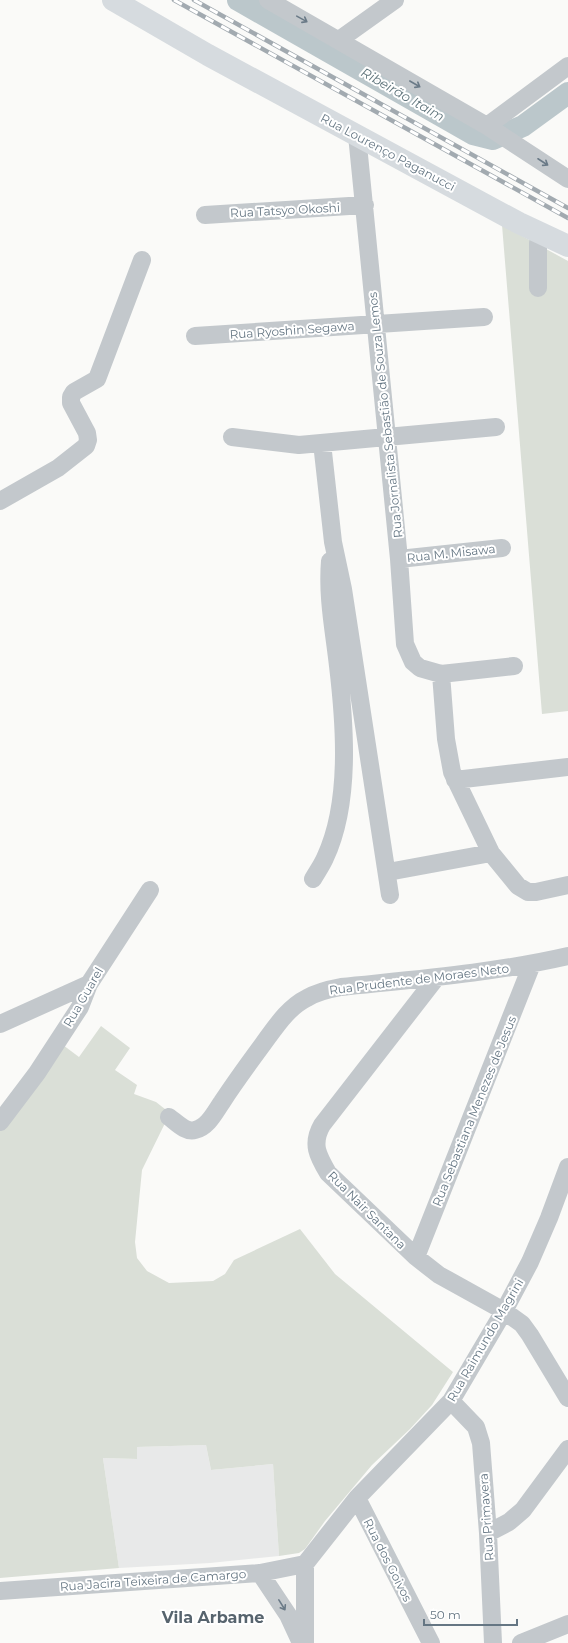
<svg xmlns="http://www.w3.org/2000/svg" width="568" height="1643" viewBox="0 0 568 1643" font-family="Montserrat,sans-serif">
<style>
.built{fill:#e8e9e9}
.green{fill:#dadfd7}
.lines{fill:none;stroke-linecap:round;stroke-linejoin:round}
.stream{stroke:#bbc7cb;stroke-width:3.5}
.river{stroke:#bbc7cb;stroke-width:22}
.minor{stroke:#c3c8cc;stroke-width:18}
.major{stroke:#d6dbdf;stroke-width:22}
.rail-casing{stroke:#a2aab0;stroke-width:4.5}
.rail{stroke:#fff;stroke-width:3;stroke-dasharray:9;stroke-linecap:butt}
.oneway{stroke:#6a7a87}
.labels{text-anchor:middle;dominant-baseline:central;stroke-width:4;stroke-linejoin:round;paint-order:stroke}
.street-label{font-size:12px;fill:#657683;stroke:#fff}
.water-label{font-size:13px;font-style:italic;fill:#60757c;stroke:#fff}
.district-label{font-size:16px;font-weight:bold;fill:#57646e;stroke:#fff}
</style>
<rect width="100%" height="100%" fill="#fafaf8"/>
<path class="built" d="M 206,1445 L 211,1470 L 273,1464 L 279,1556 L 210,1563 L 119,1568 L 103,1458 L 137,1459 L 136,1447 Z"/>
<path class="green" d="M 502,225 L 568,261 L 568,711 L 542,714 Z
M 101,1026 L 130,1048 L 115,1070 L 137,1085 L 134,1094 L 156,1102 L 170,1113 L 142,1170 L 135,1242 L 137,1258 L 147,1271 L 169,1283 L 213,1281 L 225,1274 L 234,1260 L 300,1229 L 335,1274 L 453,1372 L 432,1405 L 410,1429 L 372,1465 L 325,1521 L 305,1549 L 299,1553 L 279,1556 L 273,1464 L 211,1470 L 206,1445 L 137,1447 L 137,1459 L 103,1458 L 119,1568 L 0,1578 L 0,1129 L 63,1045 L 79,1057 Z"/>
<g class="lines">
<path class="stream" d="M 249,0 L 250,7"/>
<path class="river" d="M 238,0 L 473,134 L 493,139 L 523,126 L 568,93"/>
<path class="minor" d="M 268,0 L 487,126 L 568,179
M 339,40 L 395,0
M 487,126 L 568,66
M 357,135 L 399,559 L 405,644 L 413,662 L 420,668 L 441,674 L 514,666
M 205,215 L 365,205
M 538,288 L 538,243 L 541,233
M 195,336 L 484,317
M 232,437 L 299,445 L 496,427
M 322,443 L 333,542 L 343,589 L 390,895
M 0,501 L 58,468 L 86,446 L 88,440 L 87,433 L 71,403 L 71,397 L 74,392 L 97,379 L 142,260
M 399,559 L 502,548
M 441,674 L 446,739 L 452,772 L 491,853 L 518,886 L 528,892 L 536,892 L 568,885
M 455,780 L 568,767
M 388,872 L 491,853
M 313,879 C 317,872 322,865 325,858 C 351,803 345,725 338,666 C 334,630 327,597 330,561
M 436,978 L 322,1125 C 311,1144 318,1156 328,1173 L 416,1257 L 439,1275 L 504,1311 L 522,1324 L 530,1335 L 568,1398
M 0,1024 L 89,984
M 169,1117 C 176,1122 186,1133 195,1130 C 208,1127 215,1112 222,1102 C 235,1082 249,1063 263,1044 C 275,1028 287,1008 307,998 C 317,992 330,989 341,987 C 417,979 494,973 568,956
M 0,1122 L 37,1073 L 80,1007 L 89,984 L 150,890
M 416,1257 L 532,964
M 451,1401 L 476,1427 L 481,1443 L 488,1533 L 493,1643
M 357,1498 L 431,1643
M 488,1533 L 509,1522 L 523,1510 L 568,1449
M 305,1564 L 357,1498 L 451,1401 L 504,1311 L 530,1262 L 549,1218 L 568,1167
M 305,1564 L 305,1643
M 260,1573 L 288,1615 L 301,1643
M 0,1591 L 260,1573 L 305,1564
M 521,1643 L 568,1624"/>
<path class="major" d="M 113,0 L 208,55 L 519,223 L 568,246"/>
<g class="rail-casing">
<path id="rail" d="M 174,0 L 568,218
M 194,0 L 568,208"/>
</g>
<use href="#rail" class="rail"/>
</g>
<defs><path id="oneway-shaft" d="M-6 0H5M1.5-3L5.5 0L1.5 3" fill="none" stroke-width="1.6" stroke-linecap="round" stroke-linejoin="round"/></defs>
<g class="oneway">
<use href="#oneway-shaft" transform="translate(302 19) rotate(29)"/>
<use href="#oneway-shaft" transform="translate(415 84) rotate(30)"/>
<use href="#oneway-shaft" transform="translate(543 162) rotate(33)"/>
<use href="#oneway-shaft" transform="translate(282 1605) rotate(58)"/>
</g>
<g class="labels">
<g class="street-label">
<text transform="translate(388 152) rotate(28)">Rua Lourenço Paganucci</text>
<text transform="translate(285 210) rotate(-3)">Rua Tatsyo Okoshi</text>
<text transform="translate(292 330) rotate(-4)">Rua Ryoshin Segawa</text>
<text transform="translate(385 415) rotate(-96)">Rua Jornalista Sebastião de Souza Lemos</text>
<text transform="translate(451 553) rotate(-6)">Rua M. Misawa</text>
<text transform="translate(419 979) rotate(-7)">Rua Prudente de Moraes Neto</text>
<text transform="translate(83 997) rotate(-60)">Rua Guarel</text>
<text transform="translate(474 1111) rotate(-68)">Rua Sebastiana Menezes de Jesus</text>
<text transform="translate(367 1210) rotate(45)">Rua Nair Santana</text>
<text transform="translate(485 1340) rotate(-60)">Rua Raimundo Magrini</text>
<text transform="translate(486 1517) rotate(-94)">Rua Primavera</text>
<text transform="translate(388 1560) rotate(63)">Rua dos Goivos</text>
<text transform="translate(153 1580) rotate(-4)">Rua Jacira Teixeira de Camargo</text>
</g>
<g class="water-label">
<text transform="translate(403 94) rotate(30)">Ribeirão Itaim</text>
</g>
<g class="district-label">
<text x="213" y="1617">Vila Arbame</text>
</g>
</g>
<path d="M424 1619v6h93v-6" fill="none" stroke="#657683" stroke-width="2"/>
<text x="430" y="1619" font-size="12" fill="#657683" stroke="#ffffff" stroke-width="3" paint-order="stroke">50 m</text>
</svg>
